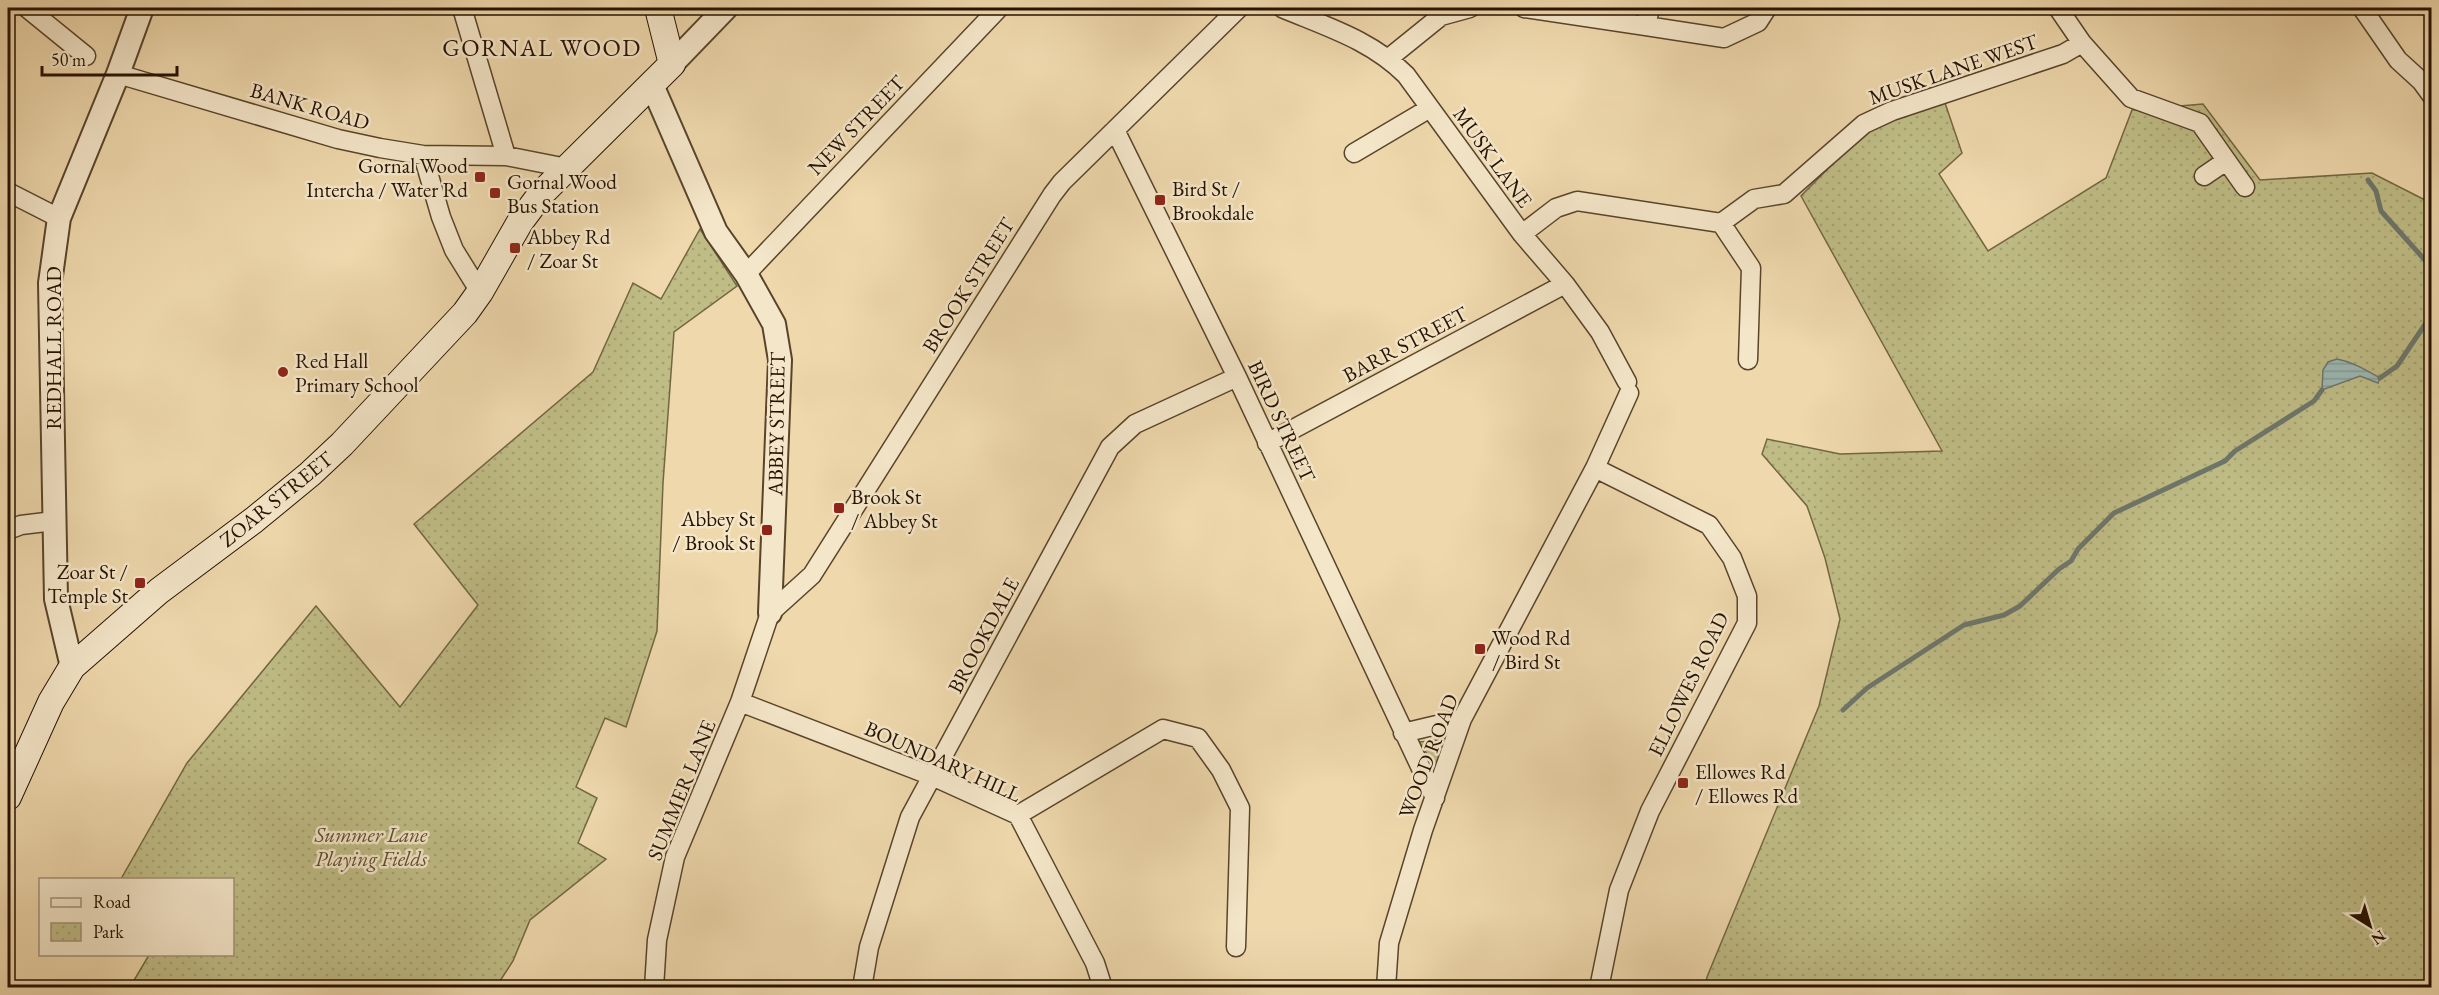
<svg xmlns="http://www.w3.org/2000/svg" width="2439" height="995" viewBox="0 0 2439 995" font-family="'EB Garamond',serif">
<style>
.green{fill:#bfbc85;stroke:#736742;stroke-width:1.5}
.park{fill:url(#park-dots);stroke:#736742;stroke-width:1.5}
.water{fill:url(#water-rules);stroke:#6d766b;stroke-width:1.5}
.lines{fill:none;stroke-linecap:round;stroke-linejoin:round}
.stream{stroke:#6d766b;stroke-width:5}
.minor-casing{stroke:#59442b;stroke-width:21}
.tertiary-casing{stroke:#59442b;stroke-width:26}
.secondary-casing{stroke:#271200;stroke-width:28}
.minor{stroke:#f4e6c9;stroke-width:18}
.tertiary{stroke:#f4e6c9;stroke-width:22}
.secondary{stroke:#f4e6c9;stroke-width:26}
.poi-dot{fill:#8f2418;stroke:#f4e6c9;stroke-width:2}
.labels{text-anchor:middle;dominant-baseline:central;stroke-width:5;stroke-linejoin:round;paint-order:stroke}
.street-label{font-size:21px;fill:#271200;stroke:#f4e6c9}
.poi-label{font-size:21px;fill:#271200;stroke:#f4e6c9;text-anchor:start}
.park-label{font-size:21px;font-style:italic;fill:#5c4e2f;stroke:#f4e6c9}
.quarter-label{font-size:24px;letter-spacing:1.5px;fill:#271200;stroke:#f4e6c9}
</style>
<defs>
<pattern id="park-dots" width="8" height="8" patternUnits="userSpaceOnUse" patternTransform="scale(1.5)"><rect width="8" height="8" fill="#bfbc85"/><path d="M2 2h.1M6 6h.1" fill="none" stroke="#a4a171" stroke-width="1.8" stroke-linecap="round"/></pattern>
<pattern id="water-rules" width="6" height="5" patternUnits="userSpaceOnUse" patternTransform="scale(1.5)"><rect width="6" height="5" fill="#9cb8b3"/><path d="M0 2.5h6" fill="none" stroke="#869d98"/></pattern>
</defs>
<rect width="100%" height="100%" fill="#eed8ac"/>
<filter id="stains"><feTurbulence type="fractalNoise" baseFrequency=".00333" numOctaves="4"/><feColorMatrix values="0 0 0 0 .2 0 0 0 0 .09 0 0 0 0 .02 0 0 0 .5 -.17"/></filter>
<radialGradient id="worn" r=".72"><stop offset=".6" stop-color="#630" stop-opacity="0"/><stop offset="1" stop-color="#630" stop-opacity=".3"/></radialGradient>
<path class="green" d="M 1447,739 L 1436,767 L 1419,742 Z"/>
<path class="park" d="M 1943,97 L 1962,153 L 1939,174 L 1988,251 L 2106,178 L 2132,110 L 2203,104 L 2260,180 L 2372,173 L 2431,203 L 2431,987 L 1705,988 L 1707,977 L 1819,706 L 1840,619 L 1825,558 L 1807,506 L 1762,454 L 1767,439 L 1840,454 L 1942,451 L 1801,196 L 1870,126 Z
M 700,229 L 737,286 L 674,332 L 663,483 L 657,631 L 626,727 L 605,718 L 576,787 L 597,798 L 578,843 L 606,859 L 530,920 L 513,961 L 496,987 L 130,987 L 149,955 L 232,954 L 232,880 L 121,879 L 187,763 L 316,606 L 400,707 L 478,605 L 414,524 L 593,372 L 633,283 L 661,299 Z"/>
<path class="water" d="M 2337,359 C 2353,362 2366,370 2380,378 L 2378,383 L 2360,376 L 2322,390 L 2323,370 L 2328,362 Z"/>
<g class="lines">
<path class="stream" d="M 2368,180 L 2376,191 L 2381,211 L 2432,268
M 2380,378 L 2397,366 L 2432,314
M 1843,710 L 1867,688 L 1964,625 L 2004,615 L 2020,606 L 2059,569 L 2071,561 L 2078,549 L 2114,513 L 2225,461 L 2235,451 L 2314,401 L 2322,390"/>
<g class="minor-casing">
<path id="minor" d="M 27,8 L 86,56
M 462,8 L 506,156
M 1282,8 C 1327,27 1371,40 1406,75 L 1522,234 L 1565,284 L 1600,332 L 1627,382
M 1524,8 L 1646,26 L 1650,8
M 2058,8 L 2082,43 L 2131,98 L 2200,123 L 2245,187
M 2362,8 L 2398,60 L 2421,81 L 2432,96
M 1646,26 L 1724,38 L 1758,22 L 1767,8
M 1389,58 L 1441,16 L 1470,8
M 118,74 L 338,139 L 380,148 L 423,155 L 506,156 L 567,168
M 1115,130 L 1237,377 L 1435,798
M 1354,153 L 1430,108
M 423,155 L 441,217 L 454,250 L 480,292
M 2204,176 L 2226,161
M 8,192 L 59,218
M 1721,223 L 1751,268 L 1748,360
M 1522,234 L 1556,208 L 1577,201 L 1721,223 L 1754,199 L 1784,194 L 1864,124 L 1892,111 L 2063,54 L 2082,43
M 746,274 L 999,8
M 1267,443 L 1565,284
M 1595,468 L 1709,525 L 1732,558 L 1747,596 L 1747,623 L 1650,811 L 1619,890 L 1599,988
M 8,530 L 21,525 L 54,521
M 740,702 L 932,776 L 1018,815 L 1095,963 L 1103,988
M 1403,733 L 1462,719
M 1018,815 L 1163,729 L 1198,738 L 1221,770 L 1240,808 L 1236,947
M 654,988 L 657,940 L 675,857 L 740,702 L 770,613 L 812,575 L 1052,195 L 1062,182 L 1239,8
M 862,988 L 869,947 L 910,817 L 1110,447 L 1135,424 L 1237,377
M 1386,988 L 1389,943 L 1423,830 L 1462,719 L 1595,468 L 1629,393"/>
</g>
<g class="tertiary-casing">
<path id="tertiary" d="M 672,64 L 726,8
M 652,85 L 716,232 L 746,274 L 774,324 L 780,360 L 770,613
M 72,667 L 56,599 L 50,283 L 59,218 L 118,74 L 142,8"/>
</g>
<g class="secondary-casing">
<path id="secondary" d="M 8,797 L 51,702 L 72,667 L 159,591 L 254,520 L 310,474 L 342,444 L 465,313 L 480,292 L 520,222 L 541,194 L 672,64 L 658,8"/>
</g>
<use href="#minor" class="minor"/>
<use href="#tertiary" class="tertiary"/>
<use href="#secondary" class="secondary"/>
</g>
<g class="poi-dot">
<rect x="474" y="171" width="12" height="12" rx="3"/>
<rect x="489" y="187" width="12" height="12" rx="3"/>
<rect x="1154" y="194" width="12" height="12" rx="3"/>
<rect x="509" y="242" width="12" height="12" rx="3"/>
<circle cx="283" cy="372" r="6"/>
<rect x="833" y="502" width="12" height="12" rx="3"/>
<rect x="761" y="524" width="12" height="12" rx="3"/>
<rect x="134" y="577" width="12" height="12" rx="3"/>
<rect x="1474" y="643" width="12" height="12" rx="3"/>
<rect x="1677" y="777" width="12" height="12" rx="3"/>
</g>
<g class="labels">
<g class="street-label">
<text transform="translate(1953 69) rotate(-19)">MUSK LANE WEST</text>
<text transform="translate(310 106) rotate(16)">BANK ROAD</text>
<text transform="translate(856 125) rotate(-46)">NEW STREET</text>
<text transform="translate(1493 157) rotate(54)">MUSK LANE</text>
<text transform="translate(968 285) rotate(-58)">BROOK STREET</text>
<text transform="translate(1405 344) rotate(-28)">BARR STREET</text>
<text transform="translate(53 348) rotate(-90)">REDHALL ROAD</text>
<text transform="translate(1282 421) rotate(65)">BIRD STREET</text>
<text transform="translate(776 424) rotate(-89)">ABBEY STREET</text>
<text transform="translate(276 499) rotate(-39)">ZOAR STREET</text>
<text transform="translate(983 635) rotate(-62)">BROOKDALE</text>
<text transform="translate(1688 684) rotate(-64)">ELLOWES ROAD</text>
<text transform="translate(1428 756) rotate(-69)">WOOD ROAD</text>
<text transform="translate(943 761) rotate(24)">BOUNDARY HILL</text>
<text transform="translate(681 790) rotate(-68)">SUMMER LANE</text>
</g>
<g class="poi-label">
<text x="468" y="165" text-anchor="end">Gornal Wood<tspan x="468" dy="24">Intercha / Water Rd</tspan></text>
<text x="507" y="181">Gornal Wood<tspan x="507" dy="24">Bus Station</tspan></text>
<text x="1172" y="188">Bird St /<tspan x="1172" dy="24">Brookdale</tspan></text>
<text x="527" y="236">Abbey Rd<tspan x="527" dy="24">/ Zoar St</tspan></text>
<text x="295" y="360">Red Hall<tspan x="295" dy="24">Primary School</tspan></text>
<text x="851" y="496">Brook St<tspan x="851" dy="24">/ Abbey St</tspan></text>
<text x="755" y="518" text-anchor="end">Abbey St<tspan x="755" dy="24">/ Brook St</tspan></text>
<text x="128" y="571" text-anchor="end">Zoar St /<tspan x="128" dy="24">Temple St</tspan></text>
<text x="1492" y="637">Wood Rd<tspan x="1492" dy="24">/ Bird St</tspan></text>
<text x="1695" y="771">Ellowes Rd<tspan x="1695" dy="24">/ Ellowes Rd</tspan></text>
</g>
<g class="park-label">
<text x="371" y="834">Summer Lane<tspan x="371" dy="24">Playing Fields</tspan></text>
</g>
<g class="quarter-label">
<text x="542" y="47">GORNAL WOOD</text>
</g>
</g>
<rect width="2439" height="995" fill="none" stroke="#eed8ac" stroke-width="30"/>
<rect x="9" y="9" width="2421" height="977" fill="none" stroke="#271200" stroke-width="3"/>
<rect x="15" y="15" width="2409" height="965" fill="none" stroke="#271200" stroke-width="1.5"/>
<rect x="39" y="878" width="195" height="78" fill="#f4e6c9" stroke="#a29179" stroke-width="1.5"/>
<rect x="51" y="898" width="30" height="9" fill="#f4e6c9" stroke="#a29179" stroke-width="1.5"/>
<text x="93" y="908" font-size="18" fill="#271200">Road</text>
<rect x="51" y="923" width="30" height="18" fill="url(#park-dots)" stroke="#a29179" stroke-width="1.5"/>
<text x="93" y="938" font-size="18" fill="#271200">Park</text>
<g transform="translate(2370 926) rotate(143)" stroke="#f4e6c9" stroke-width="4.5" paint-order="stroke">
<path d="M0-4.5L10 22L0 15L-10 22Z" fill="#271200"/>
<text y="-9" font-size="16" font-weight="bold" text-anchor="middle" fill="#271200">N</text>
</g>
<path d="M42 66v9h135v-9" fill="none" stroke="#271200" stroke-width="3"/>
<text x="51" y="66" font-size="18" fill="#271200" stroke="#f4e6c9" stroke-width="4.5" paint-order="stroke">50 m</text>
<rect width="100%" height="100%" filter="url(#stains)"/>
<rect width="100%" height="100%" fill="url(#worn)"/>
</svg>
